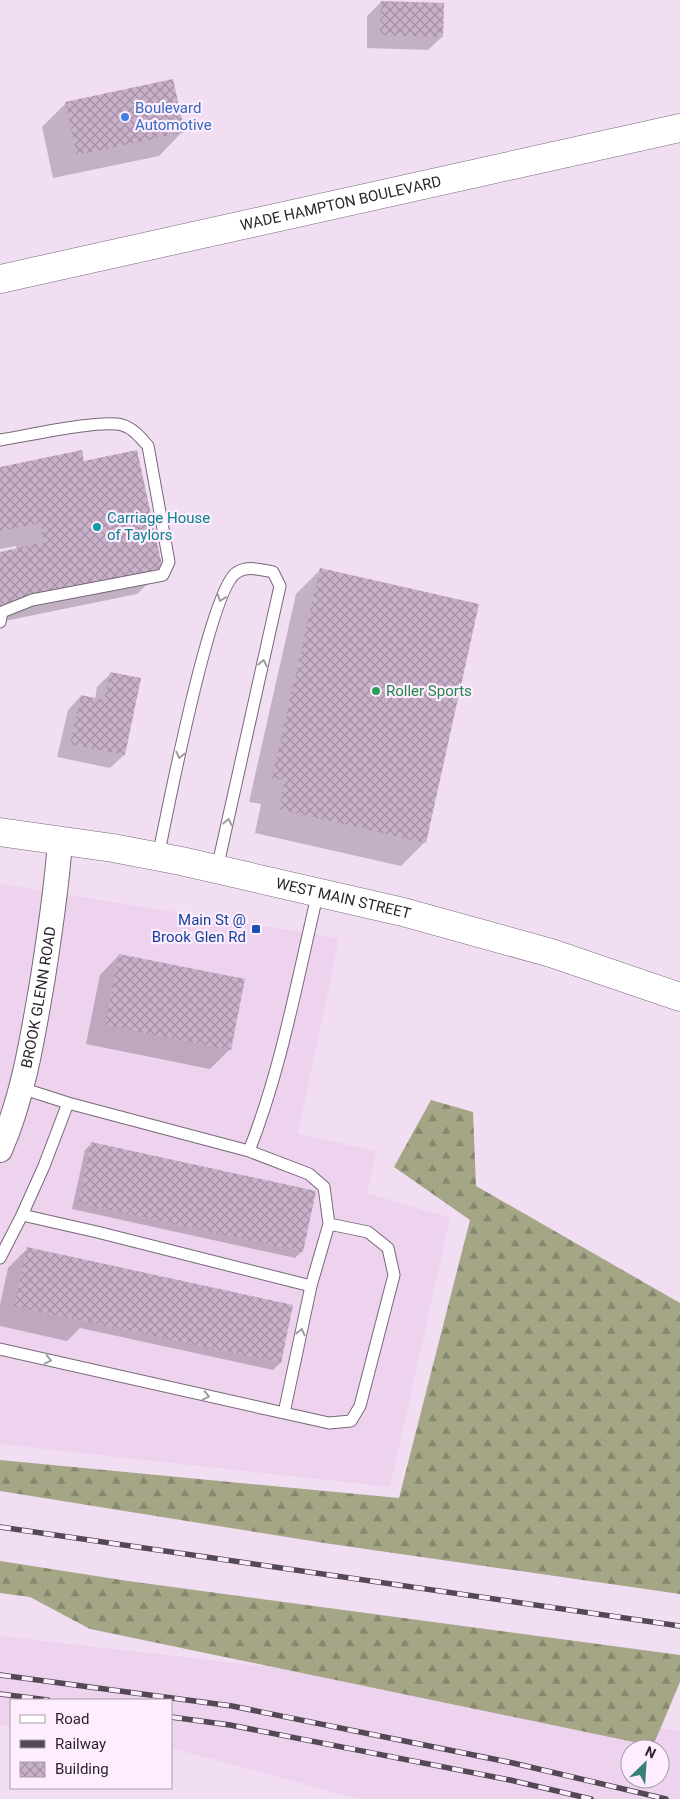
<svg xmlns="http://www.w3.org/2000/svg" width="680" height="1799" viewBox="0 0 680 1799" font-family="Roboto,sans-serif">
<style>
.built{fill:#edd3ee;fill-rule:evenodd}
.forest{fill:url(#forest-firs)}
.shadow{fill:#0003}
.building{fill:url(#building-cross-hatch)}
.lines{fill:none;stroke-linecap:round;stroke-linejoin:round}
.service-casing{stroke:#786779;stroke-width:13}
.minor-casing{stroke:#786779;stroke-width:26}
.tertiary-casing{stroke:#786779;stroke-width:29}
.primary-casing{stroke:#786779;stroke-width:29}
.service{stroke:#fff;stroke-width:11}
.minor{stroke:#fff;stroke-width:24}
.tertiary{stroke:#fff;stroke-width:28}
.primary{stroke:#fff;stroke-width:28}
.rail-casing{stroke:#534954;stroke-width:5.5}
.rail{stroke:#fdedfe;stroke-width:4;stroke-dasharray:11;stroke-linecap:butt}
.oneway{stroke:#a09da0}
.shop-dot{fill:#3f7fe0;stroke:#fdedfe;stroke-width:2}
.culture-dot{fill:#0f9aa8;stroke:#fdedfe;stroke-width:2}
.leisure-dot{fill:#2e9e5b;stroke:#fdedfe;stroke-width:2}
.transit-dot{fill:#1a4fb4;stroke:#fdedfe;stroke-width:2}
.labels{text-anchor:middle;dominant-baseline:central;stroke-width:4.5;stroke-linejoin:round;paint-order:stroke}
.shop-label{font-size:15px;fill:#366cbe;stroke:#fdedfe;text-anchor:start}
.street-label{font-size:15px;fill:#2c252d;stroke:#fdedfe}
.culture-label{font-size:15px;fill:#0d838f;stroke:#fdedfe;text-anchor:start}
.leisure-label{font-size:15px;fill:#27864d;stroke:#fdedfe;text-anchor:start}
.transit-label{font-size:15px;fill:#164399;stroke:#fdedfe;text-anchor:end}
</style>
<defs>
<pattern id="forest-firs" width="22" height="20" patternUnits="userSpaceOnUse" patternTransform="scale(1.25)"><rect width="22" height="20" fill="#a4a686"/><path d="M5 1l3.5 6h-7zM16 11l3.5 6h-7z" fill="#86876e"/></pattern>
<pattern id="building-cross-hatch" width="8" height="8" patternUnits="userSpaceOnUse" patternTransform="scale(1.25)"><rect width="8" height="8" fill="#c9b1ca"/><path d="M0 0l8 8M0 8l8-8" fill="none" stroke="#a390a4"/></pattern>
</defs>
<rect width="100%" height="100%" fill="#f2def3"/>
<path class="built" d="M 0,884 L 339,938 L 298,1134 L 376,1151 L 367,1193 L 450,1218 L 390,1487 L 0,1444 Z
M 0,1636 L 263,1666 L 680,1731 L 680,1799 L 359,1799 L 171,1748 L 171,1700 L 11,1700 L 11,1726 L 0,1725 ZM 630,1749 L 660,1749 L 660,1779 L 630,1779 Z"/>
<path class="forest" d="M 431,1100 L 473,1112 L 476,1186 L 680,1303 L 680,1594 L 324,1543 L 0,1491 L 0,1460 L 399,1498 L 470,1220 L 394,1167 Z
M 0,1561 L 128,1581 L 680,1655 L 680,1682 L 653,1746 L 90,1629 L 30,1597 L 0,1593 Z"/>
<path class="shadow" d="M 381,2 L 442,37 L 428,50 L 367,48 L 367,16 Z
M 66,103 L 183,131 L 159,156 L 53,178 L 42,127 Z
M 83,463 L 162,570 L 137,594 L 0,622 L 0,553 L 17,549 L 16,546 L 0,549 L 0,468 Z
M 320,570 L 425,842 L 401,866 L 255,833 L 261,804 L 249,802 L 296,594 Z
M 111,673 L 139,679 L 124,755 L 110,768 L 57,757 L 68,710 L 81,696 L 95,699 L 97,687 Z
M 119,955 L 230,1049 L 210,1069 L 86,1044 L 100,975 Z
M 92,1143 L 302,1251 L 295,1258 L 72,1209 L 85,1150 Z
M 28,1248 L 292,1306 L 280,1363 L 273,1370 L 80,1328 L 67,1341 L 0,1326 L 0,1305 L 8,1268 Z"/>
<path class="building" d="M 381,1 L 444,3 L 443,37 L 380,35 Z
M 173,79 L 185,132 L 77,155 L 65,102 Z
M 82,450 L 84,461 L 137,450 L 163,570 L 0,604 L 0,552 L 44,542 L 40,523 L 0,531 L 0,467 Z
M 320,568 L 479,604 L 426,843 L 279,809 L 285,780 L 272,778 Z
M 110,672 L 141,678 L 125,755 L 70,744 L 81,695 L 104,700 Z
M 119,954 L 245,979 L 231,1050 L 105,1025 Z
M 91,1142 L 316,1191 L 303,1252 L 78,1203 Z
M 27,1247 L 293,1305 L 281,1363 L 14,1306 Z"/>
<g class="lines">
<g class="service-casing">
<path id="service" d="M 0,440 C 26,436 100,419 122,425 C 133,428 141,438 148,446 L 169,562 L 163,575 L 32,600 L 2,612 L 0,622
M 158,857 C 167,813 210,591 236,573 C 248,565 261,570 273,572 L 280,586 L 217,869
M 21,1088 L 68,1103
M 68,1103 L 249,1151 L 309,1174 L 324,1187 L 329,1224 L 311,1286 L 97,1232 L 22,1215 L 44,1166 Z
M 249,1151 C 282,1067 297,980 318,892
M 0,1258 L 22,1215
M 0,1349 L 284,1413 L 311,1286
M 284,1413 L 329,1423 L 351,1421 L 360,1406 L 394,1275 L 388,1248 L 368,1232 L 329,1224"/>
</g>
<g class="minor-casing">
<g id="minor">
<path id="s1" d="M 0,1150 C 24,1095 33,1035 43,977 C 50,932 57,887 60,841"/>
</g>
</g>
<g class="tertiary-casing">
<g id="tertiary">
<path id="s2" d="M 0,832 L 113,848 L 181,861 L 403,912 L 551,953 L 680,997"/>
</g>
</g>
<g class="primary-casing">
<g id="primary">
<path id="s3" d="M 0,279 L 680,128"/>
</g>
</g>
<use href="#service" class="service"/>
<use href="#minor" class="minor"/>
<use href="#tertiary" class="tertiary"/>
<use href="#primary" class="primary"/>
<g class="rail-casing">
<path id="rail" d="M 0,1527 L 680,1626
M 0,1675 L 232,1706 L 513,1763 L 666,1799
M 0,1694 L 48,1700
M 171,1717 L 230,1725 L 510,1780 L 591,1799"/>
</g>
<use href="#rail" class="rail"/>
</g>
<defs><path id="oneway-chevron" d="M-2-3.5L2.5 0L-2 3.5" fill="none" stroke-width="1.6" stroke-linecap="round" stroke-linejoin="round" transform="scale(1.25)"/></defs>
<g class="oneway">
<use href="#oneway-chevron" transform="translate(221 598) rotate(110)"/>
<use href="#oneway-chevron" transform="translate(263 663) rotate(-78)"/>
<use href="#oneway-chevron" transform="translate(180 755) rotate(103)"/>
<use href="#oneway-chevron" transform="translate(228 822) rotate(-78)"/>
<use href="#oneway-chevron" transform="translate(301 1332) rotate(-77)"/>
<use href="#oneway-chevron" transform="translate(48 1360) rotate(13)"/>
<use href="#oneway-chevron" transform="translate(206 1396) rotate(13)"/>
</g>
<circle class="shop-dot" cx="125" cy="117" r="5"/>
<circle class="culture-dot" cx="97" cy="527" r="5"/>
<circle class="leisure-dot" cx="376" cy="691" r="5"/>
<rect class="transit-dot" x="251" y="924" width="10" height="10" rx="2.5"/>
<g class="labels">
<g class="shop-label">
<text x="135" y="108">Boulevard<tspan x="135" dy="17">Automotive</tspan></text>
</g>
<g class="street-label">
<text stroke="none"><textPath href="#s3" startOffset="349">WADE HAMPTON BOULEVARD</textPath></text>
<text stroke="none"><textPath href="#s2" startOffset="350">WEST MAIN STREET</textPath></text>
<text stroke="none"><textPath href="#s1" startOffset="158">BROOK GLENN ROAD</textPath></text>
</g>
<g class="culture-label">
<text x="107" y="518">Carriage House<tspan x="107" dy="17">of Taylors</tspan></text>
</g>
<g class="leisure-label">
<text x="386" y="691">Roller Sports</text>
</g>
<g class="transit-label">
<text x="246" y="920">Main St @<tspan x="246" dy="17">Brook Glen Rd</tspan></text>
</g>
</g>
<rect x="10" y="1699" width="162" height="90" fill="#fdedfe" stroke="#a99daa"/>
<rect x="20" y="1715" width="25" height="8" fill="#ffffff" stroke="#a99daa"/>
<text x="55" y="1724" font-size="15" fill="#2c252d">Road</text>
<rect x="20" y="1740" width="25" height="8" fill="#534954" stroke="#a99daa"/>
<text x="55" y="1749" font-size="15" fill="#2c252d">Railway</text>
<rect x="20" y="1762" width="25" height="15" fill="url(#building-cross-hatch)" stroke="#a99daa"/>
<text x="55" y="1774" font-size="15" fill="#2c252d">Building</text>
<g transform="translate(645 1764) rotate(25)"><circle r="24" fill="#fdedfe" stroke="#a99daa"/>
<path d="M0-4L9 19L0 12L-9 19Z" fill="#387f78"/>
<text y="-8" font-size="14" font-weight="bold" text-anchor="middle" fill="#2c252d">N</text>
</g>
</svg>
